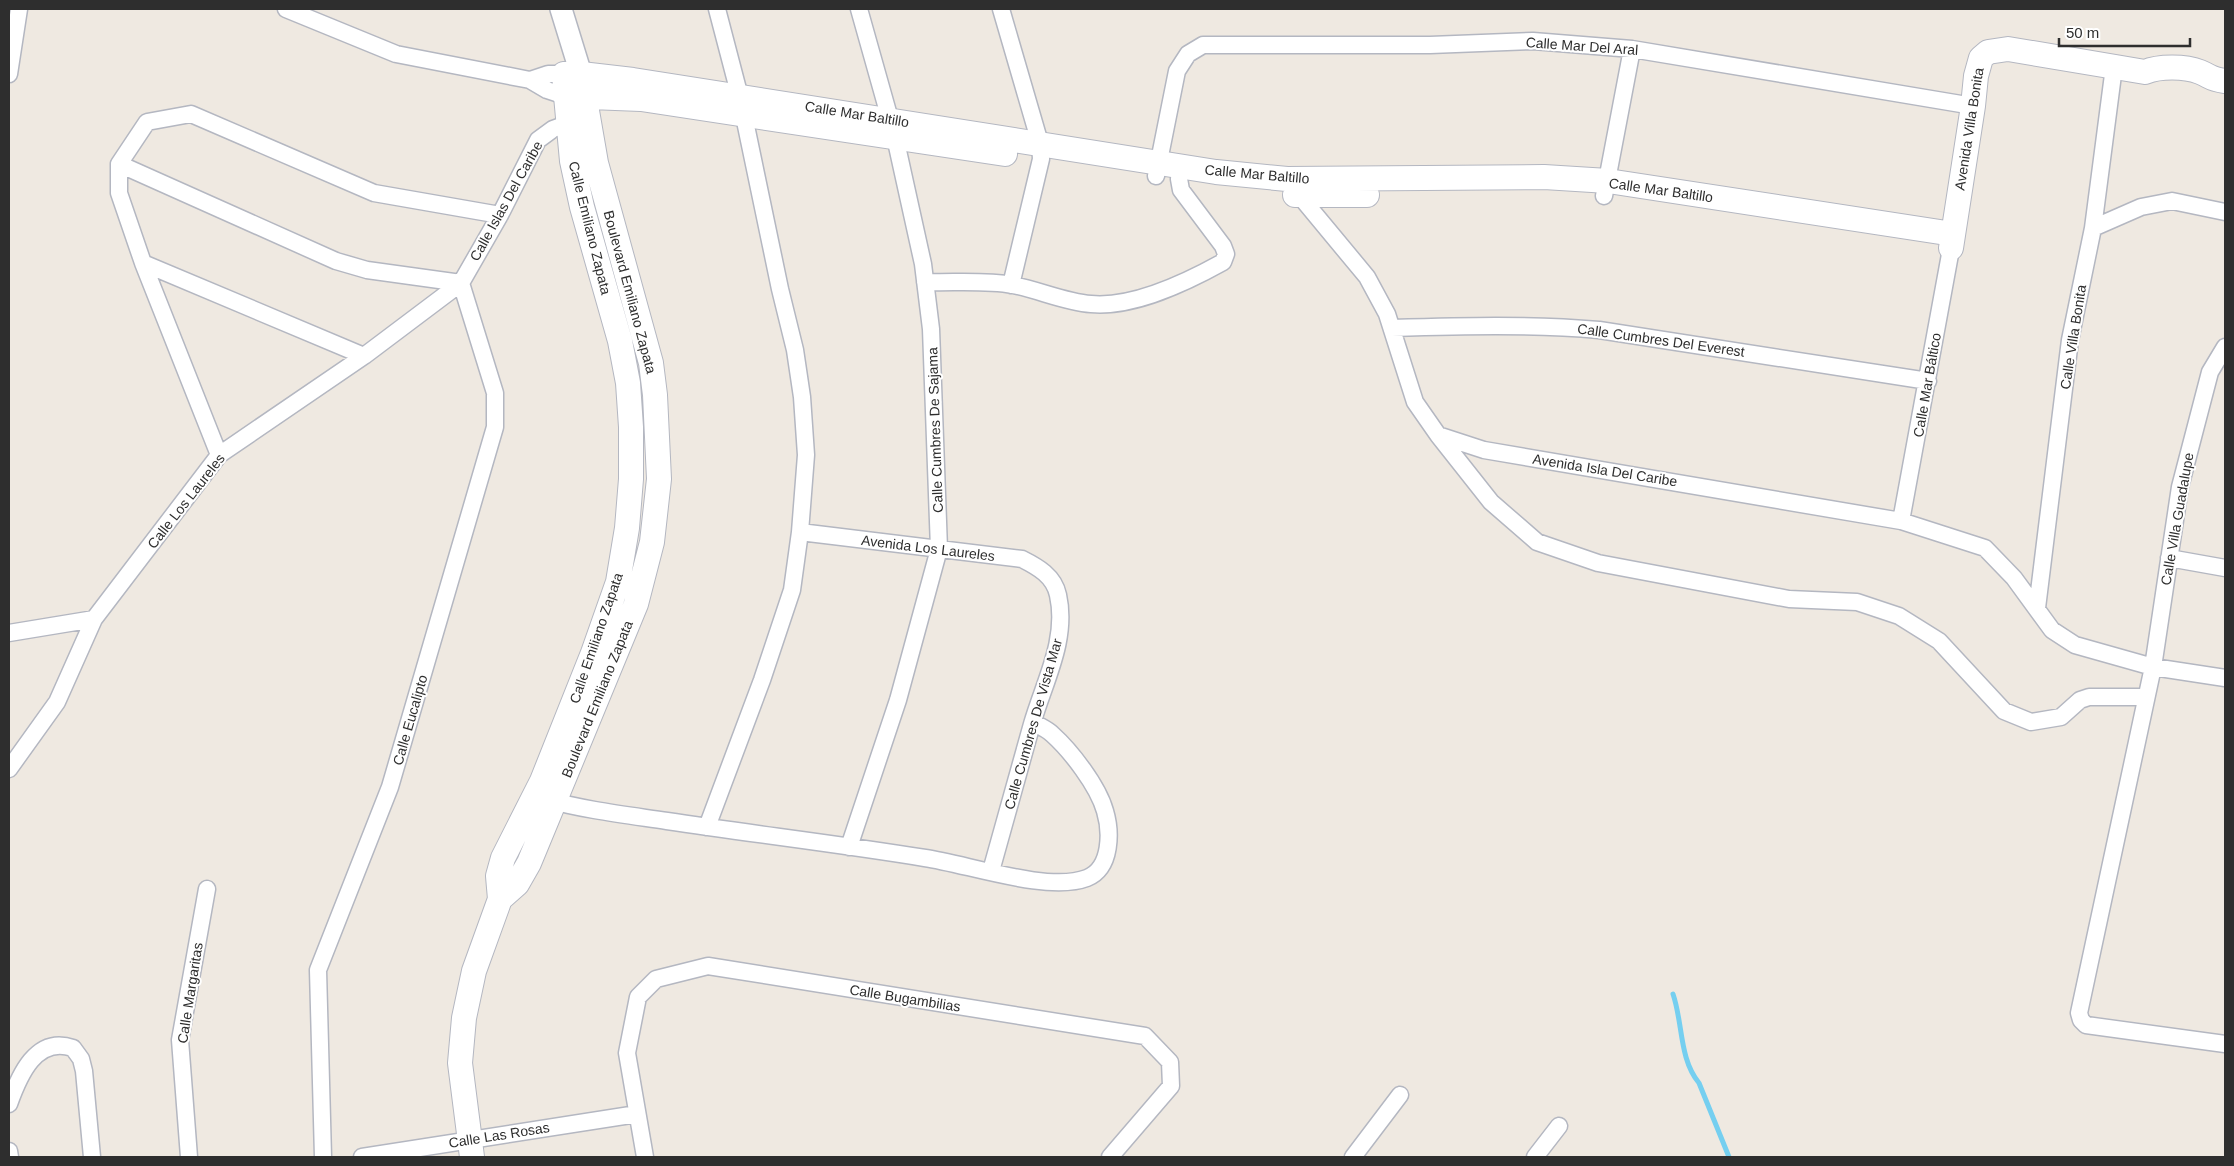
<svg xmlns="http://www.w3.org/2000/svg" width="2234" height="1166" viewBox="0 0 2234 1166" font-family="Helvetica,sans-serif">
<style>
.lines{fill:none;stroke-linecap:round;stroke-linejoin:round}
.stream{stroke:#75cff0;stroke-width:5}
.minor-casing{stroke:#b4b7c1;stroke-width:19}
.tertiary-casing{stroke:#b4b7c1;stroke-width:24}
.secondary-casing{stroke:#b4b7c1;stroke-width:26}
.minor{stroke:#fff;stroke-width:16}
.tertiary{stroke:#fff;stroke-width:21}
.secondary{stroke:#fff;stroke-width:24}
.labels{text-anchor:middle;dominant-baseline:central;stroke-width:4;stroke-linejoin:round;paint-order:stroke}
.street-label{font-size:14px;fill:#2e2e2e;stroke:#fff}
</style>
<rect width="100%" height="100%" fill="#efe9e1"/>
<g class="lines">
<path class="stream" d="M 1673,994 C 1683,1023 1679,1059 1699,1083 L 1729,1157"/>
<g class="minor-casing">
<path id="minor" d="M 286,9 L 396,54 L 530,80 L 547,90 L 565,96
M 1001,9 L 1040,143 L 1041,159 L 1011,285
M 9,74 L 19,9
M 530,80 L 548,74 L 564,74
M 119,164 L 336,261 L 367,270 L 461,283
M 1156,176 L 1177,71 L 1188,54 L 1203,45 L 1430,45 L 1533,41 L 1632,49 L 1973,106
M 1298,189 L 1299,195 L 1367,277 L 1387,314 L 1415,402 L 1438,435 L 1484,450 L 1901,521 L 1985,548 L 2014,578 L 2052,630 L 2075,645 L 2153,667 L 2225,678
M 1604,196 L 1632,49
M 2093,228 L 2141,207 L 2172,201 L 2225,212
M 143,263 L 119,193 L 119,164 L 147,122 L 191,114 L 374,193 L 500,215
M 925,282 C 953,283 985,280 1013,285 C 1039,290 1065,302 1091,304 C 1134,308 1187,282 1223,262 L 1226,254 L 1223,246 L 1181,190 L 1179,179 L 1180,165
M 1392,328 C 1461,326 1530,324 1599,330 L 1928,381
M 2225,347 L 2210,372 L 2180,487 L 2153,667 L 2079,1013 L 2081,1020 L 2086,1025 L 2225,1044
M 1438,435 L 1491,502 L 1537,542 L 1598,563 L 1789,599 L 1857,602 L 1899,616 L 1939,641 L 2004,711 L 2031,722 L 2061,717 L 2080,700 L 2089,697 L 2146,697
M 219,455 L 143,263 L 364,356
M 1901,521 L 1951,249
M 800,532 L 1022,559 C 1038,567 1054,576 1058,595 C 1068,640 1044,682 1032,724 C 1018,773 1005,822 991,871
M 2169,558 L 2225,568
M 2037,608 L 2070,340 L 2093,228 L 2114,67
M 9,633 L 94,619
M 9,769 L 57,702 L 94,619 L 219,455 L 364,356 L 461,283 L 500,215 L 538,140 L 553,129 L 578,120
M 545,799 C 584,810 627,815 667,821 C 753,834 839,844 925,858 C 967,864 1048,893 1087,878 C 1112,868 1111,831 1105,811 C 1098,786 1071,751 1052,734 C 1047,729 1039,726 1033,722
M 707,827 L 762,680 L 792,590 L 800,532 L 806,455 L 802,397 L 795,350 L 780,289 L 740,97 L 717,9
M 849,847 L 898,700 L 939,549 L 931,329 L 923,264 L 895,137 L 859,9
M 9,1104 C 19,1076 36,1035 73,1048 L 81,1059 L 84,1071 L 92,1157
M 9,1151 L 10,1157
M 189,1157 L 180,1040 L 207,889
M 323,1157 L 318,970 L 390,787 L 495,427 L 495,393 L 461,283
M 362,1157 L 637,1114
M 645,1157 L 627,1053 L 638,997 L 656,979 L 708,966 L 1145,1036 L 1170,1062 L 1171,1086 L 1110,1157
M 1353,1157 L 1400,1095
M 1535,1157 L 1559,1126"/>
</g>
<g class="tertiary-casing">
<path id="tertiary" d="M 561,9 L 581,74"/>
</g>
<g class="secondary-casing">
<path id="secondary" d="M 565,96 L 641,99 L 1005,154
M 1295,195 L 1367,195
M 1951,248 L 1973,106 L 1976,76 L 1981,58 L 1988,52 L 2008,49 L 2145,72 C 2159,66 2185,66 2200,72 C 2212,77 2210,79 2225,81
M 500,899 L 517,884 L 529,863 L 636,604 L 652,542 L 659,479 L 655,395 L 651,363 L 596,163 L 582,82
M 472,1157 L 460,1063 L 464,1018 L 474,971 L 500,899 L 498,876 L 503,858 L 542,781 L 593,653 L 618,582 L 627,528 L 631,479 L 631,427 L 628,383 L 620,341 L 582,207 L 572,161 L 564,74 L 581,74 L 633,80 L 1216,172 L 1287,179 L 1544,177 L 1608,181 L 1953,234"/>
</g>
<use href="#minor" class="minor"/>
<use href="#tertiary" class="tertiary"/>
<use href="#secondary" class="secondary"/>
</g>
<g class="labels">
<g class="street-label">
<text transform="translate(1582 46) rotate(4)">Calle Mar Del Aral</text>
<text transform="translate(857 114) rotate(9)">Calle Mar Baltillo</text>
<text transform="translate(1969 129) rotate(-81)">Avenida Villa Bonita</text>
<text transform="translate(1257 174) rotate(5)">Calle Mar Baltillo</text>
<text transform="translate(1661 190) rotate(8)">Calle Mar Baltillo</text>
<text transform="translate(506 201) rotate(-61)">Calle Islas Del Caribe</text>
<text transform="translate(590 228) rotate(76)">Calle Emiliano Zapata</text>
<text transform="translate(630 292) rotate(75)">Boulevard Emiliano Zapata</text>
<text transform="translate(2073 337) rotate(-81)">Calle Villa Bonita</text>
<text transform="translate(1661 340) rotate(8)">Calle Cumbres Del Everest</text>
<text transform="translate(1927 385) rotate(-80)">Calle Mar Báltico</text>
<text transform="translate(935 430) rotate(-92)">Calle Cumbres De Sajama</text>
<text transform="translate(1605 470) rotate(9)">Avenida Isla Del Caribe</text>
<text transform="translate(186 501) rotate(-52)">Calle Los Laureles</text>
<text transform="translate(2177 519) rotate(-80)">Calle Villa Guadalupe</text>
<text transform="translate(928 548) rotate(7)">Avenida Los Laureles</text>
<text transform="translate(596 638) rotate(-71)">Calle Emiliano Zapata</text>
<text transform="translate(597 699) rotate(-68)">Boulevard Emiliano Zapata</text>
<text transform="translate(410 720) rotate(-74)">Calle Eucalipto</text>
<text transform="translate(1033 724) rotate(-74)">Calle Cumbres De Vista Mar</text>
<text transform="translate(190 993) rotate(-81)">Calle Margaritas</text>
<text transform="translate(905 998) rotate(9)">Calle Bugambilias</text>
<text transform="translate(499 1135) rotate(-9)">Calle Las Rosas</text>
</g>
</g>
<rect width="2234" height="1166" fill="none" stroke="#2e2e2e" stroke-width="20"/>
<path d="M2059 38v8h131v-8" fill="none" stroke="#2e2e2e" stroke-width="2.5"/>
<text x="2066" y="38" font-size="15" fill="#2e2e2e" stroke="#ffffff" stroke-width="4" paint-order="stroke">50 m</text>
</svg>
